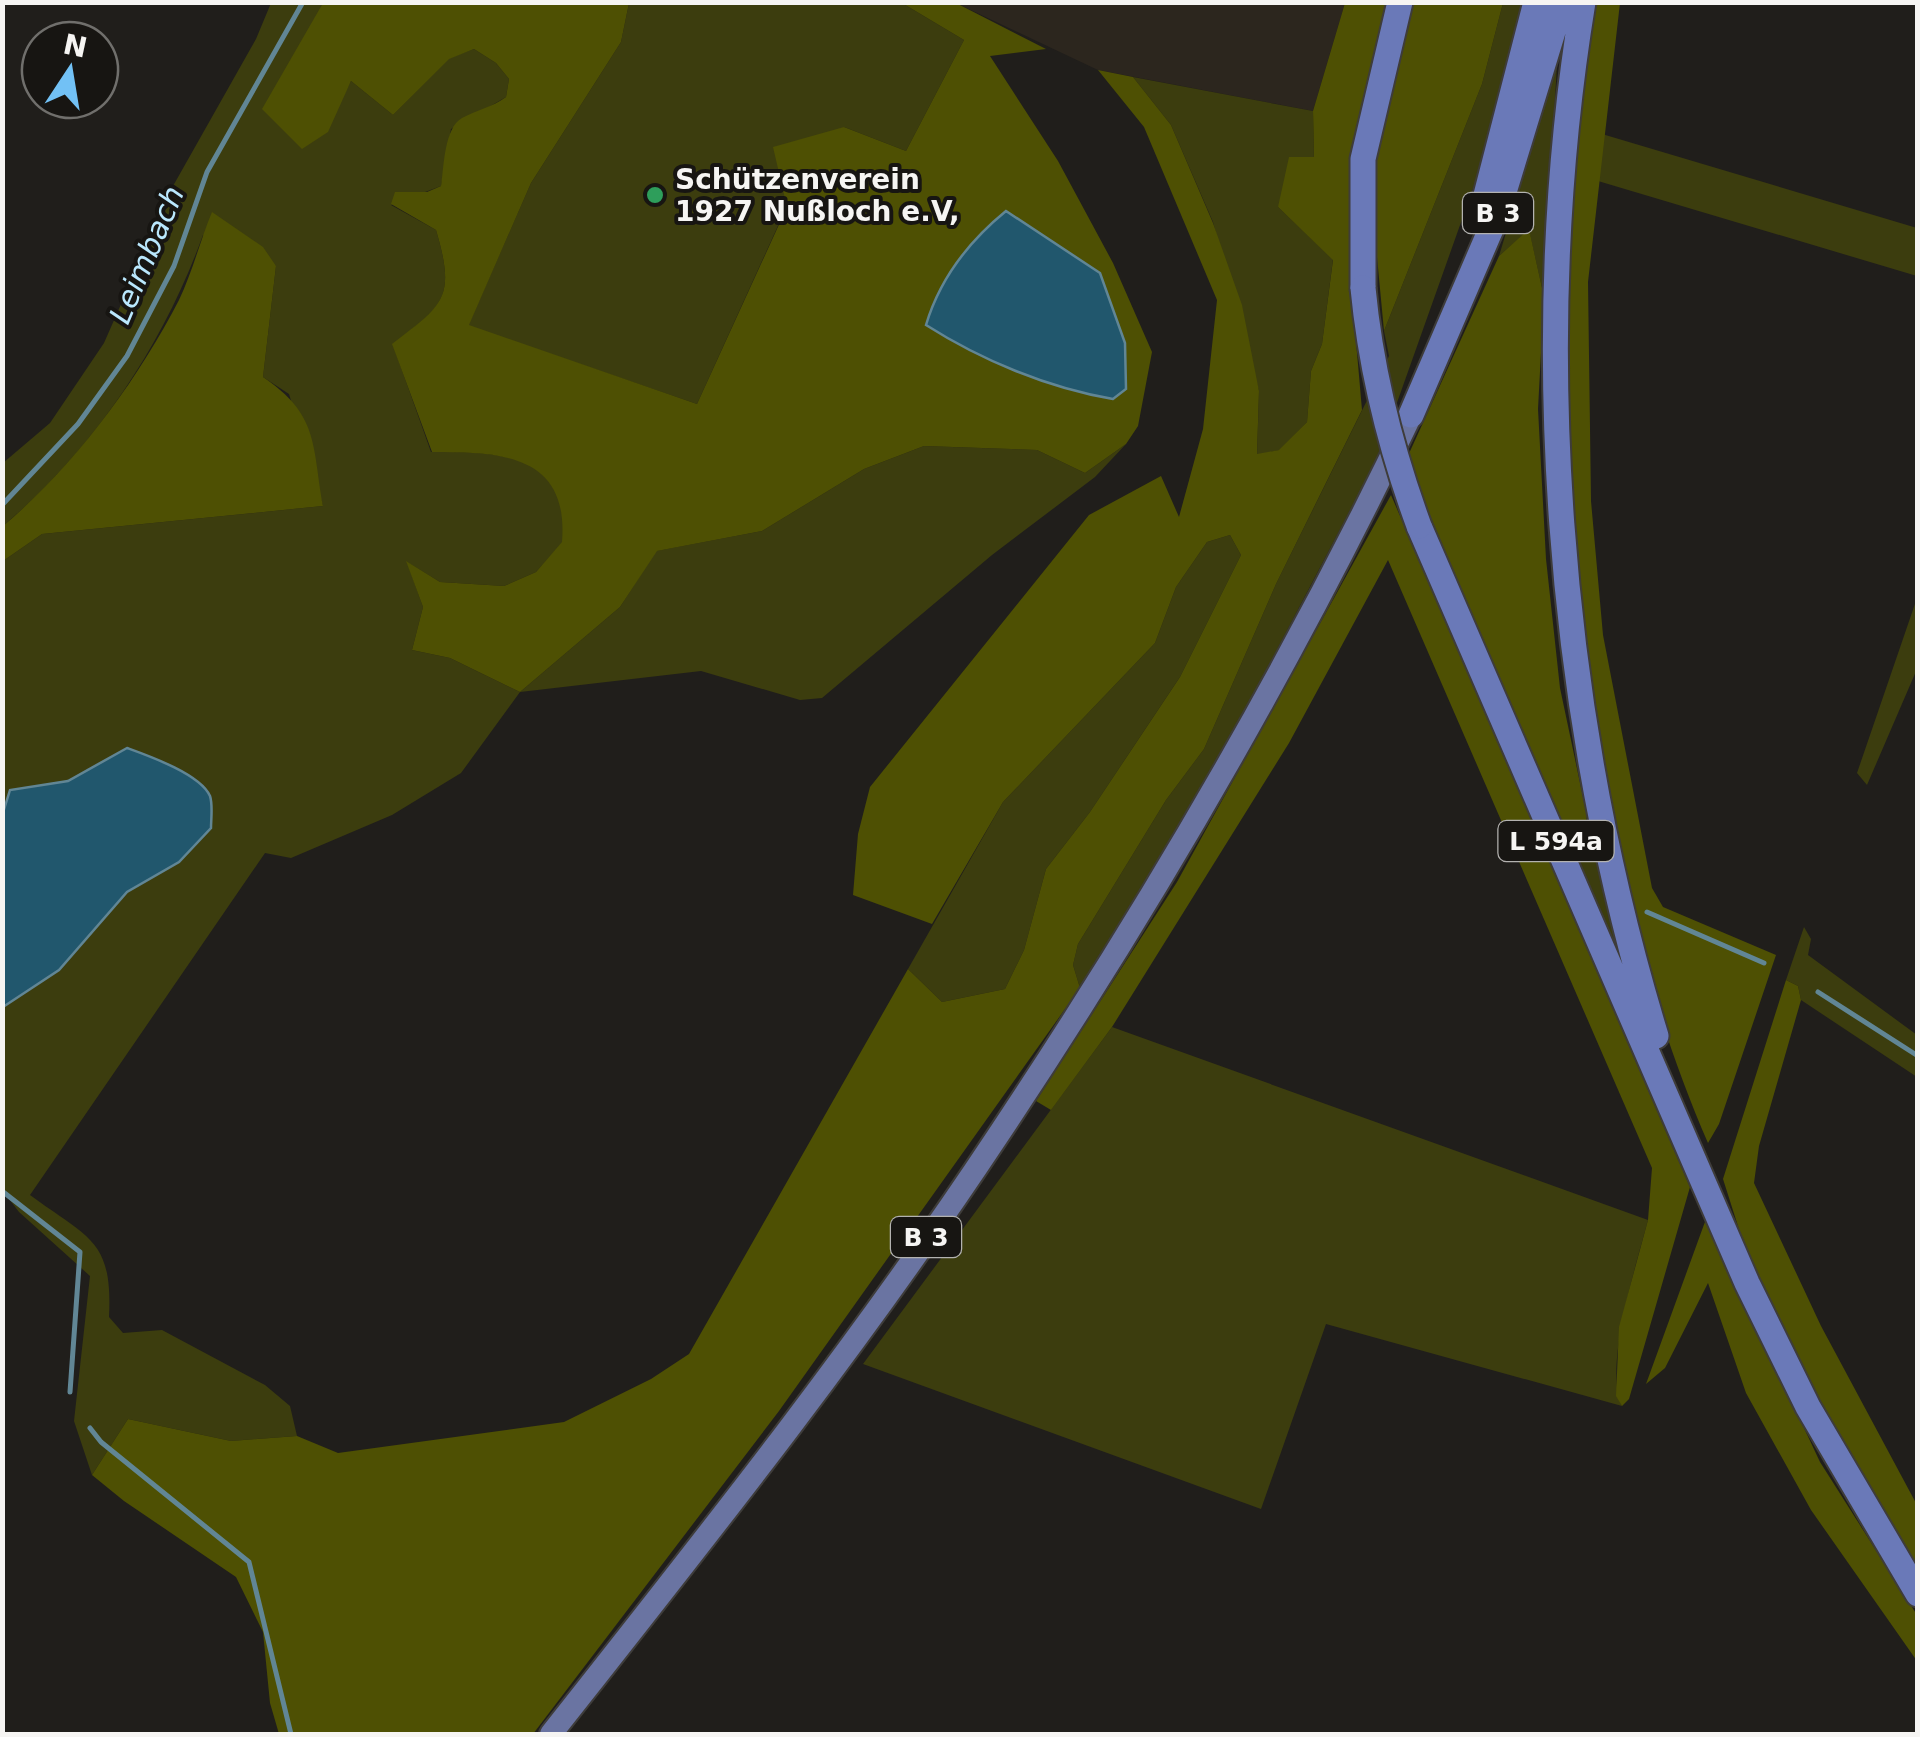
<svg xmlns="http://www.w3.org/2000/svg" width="1920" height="1737" font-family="'DejaVu Sans',sans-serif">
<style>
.built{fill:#2c261e}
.green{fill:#3c3d0e}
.forest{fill:#4e5003}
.water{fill:#21576d;stroke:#618695;stroke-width:2.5}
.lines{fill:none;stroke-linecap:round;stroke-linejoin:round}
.stream{stroke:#618695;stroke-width:5}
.primary-casing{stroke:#3e3c3a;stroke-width:26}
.trunk-casing{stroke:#3e3c3a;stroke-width:29}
.primary{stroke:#6a74a2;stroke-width:22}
.trunk{stroke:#6a79b8;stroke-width:25}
.trunk-bridge-casing{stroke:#3e3c3a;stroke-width:29;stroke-linecap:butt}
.trunk-bridge{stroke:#6a79b8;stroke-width:25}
.leisure-dot{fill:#2e9e5b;stroke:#171512;stroke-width:4}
.labels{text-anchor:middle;stroke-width:8;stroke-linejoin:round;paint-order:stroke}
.shield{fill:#171512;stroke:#b3b2b0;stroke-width:2.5}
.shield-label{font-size:25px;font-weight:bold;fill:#f6f5f3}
.poi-label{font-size:28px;font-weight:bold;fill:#f6f5f3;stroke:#171512;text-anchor:start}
.water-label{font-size:30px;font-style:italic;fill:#bae8fe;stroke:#171512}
</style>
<rect width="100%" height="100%" fill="#201e1b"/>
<path class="built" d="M956,3h389l-32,108 -215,-41z"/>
<path class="green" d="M271,3h52l-10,22 29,73 9,-17 42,34 56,-57 25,-9 22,14 13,16 -3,18 -55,32 -10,57 -50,19 45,25c20,68 8,74 -43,115l38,107c71,0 138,0 132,90l-27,30 -32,14 -64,-4 -33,-20 16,45 -11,43 38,8 70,34 100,-85 36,-56 106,-20 102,-62 60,-23 113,4 48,23 41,-29 -31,33 -103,78 -170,143 -22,2 -99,-29 -181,21 -59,81 -69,42 -101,43 -26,-5 -235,342c58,43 83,44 79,122l14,16 39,-3 103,55 25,21 7,30 -66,5 -103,-22 -36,56 -18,-54 16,-145 -71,-64 -16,-21v-184l56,-37 68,-78 52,-30 32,-34 -84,-80 -59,33 -58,9 -7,26v-255l39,-27 281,-28 -34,-112 -26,-17 13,-111 -73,-31c-40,111 -110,215 -200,291v-63l47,-40 54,-80 69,-157 83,-147z
M629,3h273l62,37 -58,111 -62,-24 -57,79 -90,198 -229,-78 63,-143 90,-141z
M1503,3h21l-32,132 -115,324 -138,263 -84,148 -75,118 -7,-23 5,-21 88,-144 38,-51 72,-165 113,-228 -5,-25 98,-247z
M1557,64l-13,233 -15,-67 -30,26z
M1133,77l180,34 1,47 -36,49 55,52 -11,85 -11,27 -4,51 -27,28 -23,5 2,-64 -46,-169 -42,-97z
M1602,134l315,94v48l-319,-95z
M1230,535l11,20 -61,122 -90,135 -44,57 -22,81 -19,39 -63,13 -34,-33 95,-167 152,-159 21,-56 31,-45z
M1917,598v71l-50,116 -10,-12z
M1587,816l44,177 -52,-127z
M1804,927l7,12 -3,16 109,80v42l-116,-77 -3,-14 -12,-6z
M1112,1027l536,193c-11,42 -45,148 -26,186l-296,-82 -65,185 -398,-145z"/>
<path class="forest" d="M323,3h306l-8,39 -90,141 -62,142 228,79 90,-197 -14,-60 71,-20 62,24 58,-111 -62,-37h54l90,46 -56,7 68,105 55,102 39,89 -14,74 -12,18 -41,29 -48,-23 -113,-4 -60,23 -102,62 -105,20 -37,56 -100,85 -70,-34 -38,-8 11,-43 -17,-46 34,21 64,4 32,-14 26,-30c7,-88 -61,-90 -130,-90l-40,-108c52,-40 64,-46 44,-114l-45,-26 4,-12h32l14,-6c3,-19 3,-58 21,-68 15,-8 30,-11 44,-21l3,-18 -13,-16 -22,-14 -25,10 -56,56 -42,-34 -23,51 -26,17 -40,-40z
M1345,3h42l-34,139 -2,142 11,126 -86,174 -72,165 -38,51 -88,144 -5,21 7,23 -301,423 -246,323h-254l-9,-31 -7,-71 -27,-55 -112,-76 -32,-26 36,-56 103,22 66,-5 41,17 226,-31 87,-43 38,-25 219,-385 34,33 63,-13 19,-39 22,-81 44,-57 90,-135 61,-122 -11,-20 -23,7 -31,45 -21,56 -152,159 -71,122 -79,-29 5,-61 12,-47 219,-272 72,-39 18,41 24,-88 14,-129 -73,-173 -46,-57 35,7 38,48 42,98 29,82 17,86 -2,63 22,-4 28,-28 4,-51 11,-27 11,-84 -55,-53 11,-50h25l-1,-46z
M1409,3h94l-21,81 -98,247 -14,-148z
M1594,3h26l-32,279 3,219 12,134 49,253 11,19 113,48 -57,169 -11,19c-109,-250 -147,-574 -142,-846 2,-99 16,-197 28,-294z
M212,212l51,35 13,19 -13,111c56,38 49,67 60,129l-281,28 -39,27v-35c71,-60 133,-143 176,-226 13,-27 21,-59 33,-88z
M1529,229l15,68 -6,112 8,150 14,129 27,128 -8,50 -173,-406 93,-204z
M1391,495l299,692 -61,212 -7,7 -6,-10 3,-69 29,-107 4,-52 -264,-608 -99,183 -177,284 -61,83 -15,-9 141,-219z
M1786,980l12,6 3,14 -42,146 -5,37 67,143 96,179v68l-93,-156 -80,-172 -21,-66z
M1706,1219l114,243 97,153v46l-106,-151 -65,-117 -38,-110 -43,85 -19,16z"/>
<path class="water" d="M1006,211l94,62 25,70 1,46 -13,10c-65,-11 -132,-39 -187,-74 14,-47 42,-83 80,-114z
M127,748c22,8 73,26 83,48 3,9 1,23 1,32l-32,34 -52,30 -68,78 -56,37 -1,-191 8,-26 58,-9z"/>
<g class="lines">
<path class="stream" d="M2,505l76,-81 49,-68 47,-90 33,-94 96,-170
M1647,912l117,51
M1818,992l100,64
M2,1191l78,61 -10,140
M90,1428l11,14 148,120 42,172"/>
<g class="primary-casing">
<path id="primary" d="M551,1734c153,-194 309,-390 446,-597 154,-231 294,-471 414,-722"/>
</g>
<g class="trunk-casing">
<path id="trunk" d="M1583,2c-55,335 -26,710 73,1034
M1484,203l52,-201
M1363,288v-129l37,-157
M1411,415l86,-200 65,-213
M1419,526l328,757 61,124 110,187"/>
</g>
<use href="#primary" class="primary"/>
<use href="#trunk" class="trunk"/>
<g class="trunk-bridge-casing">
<path id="trunk-bridge" d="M1363,288c8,84 27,159 56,238"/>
</g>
<use href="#trunk-bridge" class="trunk-bridge"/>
</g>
<circle class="leisure-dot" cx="655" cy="195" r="10"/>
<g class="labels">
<g class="shield">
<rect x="1463" y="193" width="70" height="40" rx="8"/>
<rect x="1498.5" y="821" width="115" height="40" rx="8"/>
<rect x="891" y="1217" width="70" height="40" rx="8"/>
</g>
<g class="shield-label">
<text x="1498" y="222">B 3</text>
<text x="1556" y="850">L 594a</text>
<text x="926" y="1246">B 3</text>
</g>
<g class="poi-label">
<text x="675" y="189">Schützenverein<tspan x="675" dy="32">1927 Nußloch e.V,</tspan></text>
</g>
<g class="water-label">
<text transform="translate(147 255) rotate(-67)" y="10">Leimbach</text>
</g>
</g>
<rect width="1920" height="1737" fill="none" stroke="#f6f5f3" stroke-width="10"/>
<g transform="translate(70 70) rotate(12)"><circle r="48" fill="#171512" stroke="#706f6c" stroke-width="2.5"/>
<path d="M0-8L18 38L0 25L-18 38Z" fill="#72c1f5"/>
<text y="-15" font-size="28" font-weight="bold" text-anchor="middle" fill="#f6f5f3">N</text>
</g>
</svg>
